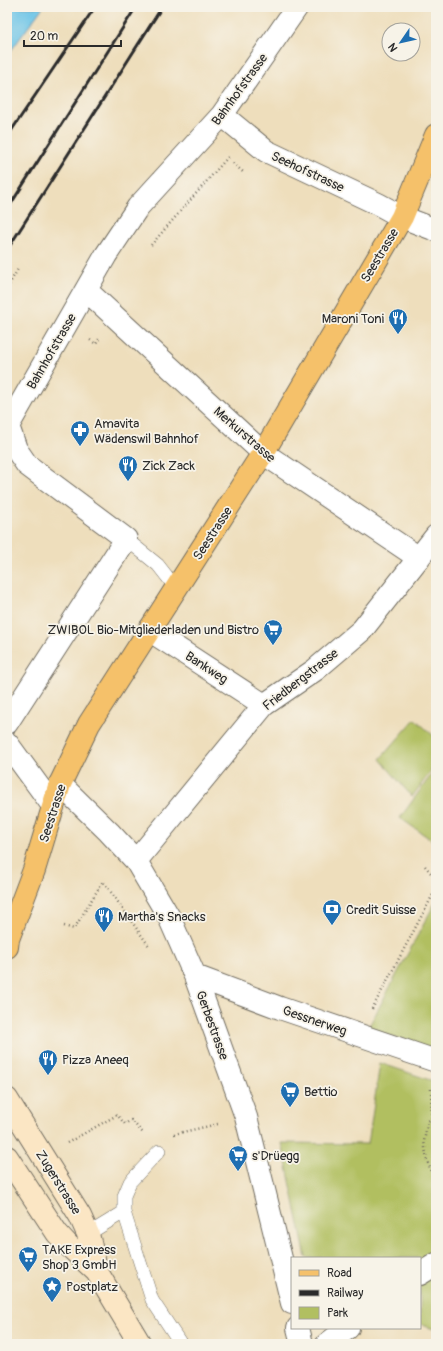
<svg xmlns="http://www.w3.org/2000/svg" width="443" height="1351" font-family="Pangolin,sans-serif">
<style>
.green{fill:#b1bf61;stroke:#6e7546}
.water{fill:#6ac4e8;stroke:#4a788a}
.lines{fill:none;stroke-linecap:round;stroke-linejoin:round}
.service-casing{stroke:#6f6a5e;stroke-width:14}
.minor-casing{stroke:#6f6a5e;stroke-width:24}
.secondary-casing{stroke:#6f6a5e;stroke-width:24}
.primary-casing{stroke:#6f6a5e;stroke-width:24}
.path{stroke:#6f6a5e;stroke-width:2.5;stroke-dasharray:1 3;stroke-linecap:butt}
.service{stroke:#fff;stroke-width:13}
.minor{stroke:#fff;stroke-width:22}
.secondary{stroke:#fbe6c4;stroke-width:22}
.primary{stroke:#f5c16b;stroke-width:22}
.rail{stroke:#2b2b2b;stroke-width:3}
.labels{text-anchor:middle;stroke-width:3.5;stroke-linejoin:round;paint-order:stroke}
.street-label{font-size:13px;fill:#2b2b2b;stroke:#f7f3e8}
.poi-label{font-size:13px;fill:#2b2b2b;stroke:#f7f3e8;text-anchor:start}
</style>
<rect width="100%" height="100%" fill="#f7f3e8"/>
<filter id="ink" filterUnits="userSpaceOnUse"><feTurbulence type="fractalNoise" baseFrequency=".025" numOctaves="2"/><feDisplacementMap in="SourceGraphic" scale="8" xChannelSelector="R" yChannelSelector="G"/><feConvolveMatrix kernelMatrix="1 2 1 2 8 2 1 2 1" color-interpolation-filters="sRGB"/></filter>
<filter id="wash" filterUnits="userSpaceOnUse"><feTurbulence type="fractalNoise" baseFrequency=".012" numOctaves="4" result="noise"/><feDisplacementMap in="SourceGraphic" scale="16" xChannelSelector="R" yChannelSelector="G"/><feGaussianBlur stdDeviation="0.9" result="paint"/><feColorMatrix in="noise" values="0 0 0 0 0 0 0 0 0 0 0 0 0 0 0 0 0 1.4 0 .05"/><feComposite in="paint" operator="in"/></filter>
<g filter="url(#wash)">
<rect width="100%" height="100%" fill="#eedebc"/>
<path class="green" d="M415,719l21,19v26l-24,33 -32,-38z
M436,768v75l-36,-25z
M436,901v152l-68,-25z
M380,1063l56,19v248l-16,-6v-66h-114l-24,-115 86,1z"/>
<path class="water" d="M7,7h36l-36,49z"/>
</g>
<g filter="url(#ink)">
<g class="lines">
<g class="service-casing">
<path id="service" d="M126,539l32,26 18,23
M159,1151l-29,31 -6,14v16l28,88 29,44
M88,1234l36,-22"/>
</g>
<g class="minor-casing">
<path id="minor" d="M222,115l44,36 112,53 24,13 34,13
M86,290l177,163 156,105
M149,630l115,75
M7,723l119,-184 -99,-74 -11,-16 -8,-23 98,-171 32,-48 84,-92 75,-108
M7,743l46,63
M60,784l49,48 27,29 33,56 26,59 51,141 46,186
M136,861l128,-156 51,-35 47,-40 74,-94
M195,976l85,32 156,53
M420,1274l16,-10
M298,1328l4,16
M327,1344l21,-16"/>
</g>
<g class="secondary-casing">
<path id="secondary" d="M7,1099l73,117 8,18 9,38 43,72
M7,1157l50,76 11,12 29,27"/>
</g>
<g class="primary-casing">
<path id="primary" d="M7,947l1,-8 26,-69 26,-86 29,-60 174,-271 139,-236 34,-82"/>
</g>
<path class="path" d="M233,163l10,9
M151,245l77,-88
M7,288l11,-19
M90,340l6,4 3,-5
M425,866l11,13
M64,926l10,3 29,-48 46,65
M372,1009l64,-120
M431,1089l1,30
M436,1116l-8,5 -4,20 3,20 9,20
M174,1134l44,-10
M67,1143l50,-28 8,9 6,-4 13,14"/>
<use href="#service" class="service"/>
<use href="#minor" class="minor"/>
<use href="#secondary" class="secondary"/>
<use href="#primary" class="primary"/>
<path class="rail" d="M7,137l88,-130
M7,210l129,-203
M7,250l155,-243"/>
</g>
</g>
<defs>
<g id="restaurant-pin" transform="scale(1)"><path d="M0 17L-7.5 6A9.5 9.5 0 1 1 7.5 6Z" fill="#1f6fb2" stroke="#f7f3e8"/><path d="M-5-6h1v4h1v-4h1v4h1v-4h1v5L-1.5 .5V6h-2V.5L-5-1ZM5-6V6H3V1.5H1.5Q1.5-4 5-6Z" fill="#fff"/></g>
<g id="pharmacy-pin" transform="scale(1)"><path d="M0 17L-7.5 6A9.5 9.5 0 1 1 7.5 6Z" fill="#1f6fb2" stroke="#f7f3e8"/><path d="M-2-6h4v4h4v4h-4v4h-4v-4h-4v-4h4Z" fill="#fff"/></g>
<g id="supermarket-pin" transform="scale(1)"><path d="M0 17L-7.5 6A9.5 9.5 0 1 1 7.5 6Z" fill="#1f6fb2" stroke="#f7f3e8"/><path d="M-6-5.5h2.5l.6 2H6L4.5 2H-2.5L-4.4-4H-6ZM-1.5 3.2a1.3 1.3 0 1 0 .1 0ZM3 3.2a1.3 1.3 0 1 0 .1 0Z" fill="#fff"/></g>
<g id="bank-pin" transform="scale(1)"><path d="M0 17L-7.5 6A9.5 9.5 0 1 1 7.5 6Z" fill="#1f6fb2" stroke="#f7f3e8"/><path d="M-6-4H6V4H-6ZM0-2.3a2.3 2.3 0 1 0 0 4.6a2.3 2.3 0 1 0 0-4.6Z" fill="#fff"/></g>
<g id="sight-pin" transform="scale(1)"><path d="M0 17L-7.5 6A9.5 9.5 0 1 1 7.5 6Z" fill="#1f6fb2" stroke="#f7f3e8"/><path d="M0-6L1.8-2.2L6-1.7L2.9 1.2L3.7 5.4L0 3.3L-3.7 5.4L-2.9 1.2L-6-1.7L-1.8-2.2Z" fill="#fff"/></g>
</defs>
<g fill-rule="evenodd">
<use href="#restaurant-pin" x="398" y="318"/>
<use href="#pharmacy-pin" x="80" y="430"/>
<use href="#restaurant-pin" x="128" y="465"/>
<use href="#supermarket-pin" x="273" y="629"/>
<use href="#bank-pin" x="332" y="909"/>
<use href="#restaurant-pin" x="104" y="916"/>
<use href="#restaurant-pin" x="48" y="1059"/>
<use href="#supermarket-pin" x="290" y="1091"/>
<use href="#supermarket-pin" x="238" y="1155"/>
<use href="#supermarket-pin" x="28" y="1256"/>
<use href="#sight-pin" x="52" y="1286"/>
</g>
<g class="labels">
<g class="street-label">
<text transform="translate(239 89) rotate(-54)" y="5">Bahnhofstrasse</text>
<text transform="translate(308 171) rotate(25)" y="5">Seehofstrasse</text>
<text transform="translate(379 255) rotate(-59)" y="5">Seestrasse</text>
<text transform="translate(51 351) rotate(-60)" y="5">Bahnhofstrasse</text>
<text transform="translate(245 434) rotate(41)" y="5">Merkurstrasse</text>
<text transform="translate(212 533) rotate(-57)" y="5">Seestrasse</text>
<text transform="translate(207 667) rotate(33)" y="5">Bankweg</text>
<text transform="translate(300 679) rotate(-38)" y="5">Friedbergstrasse</text>
<text transform="translate(52 813) rotate(-72)" y="5">Seestrasse</text>
<text transform="translate(315 1020) rotate(19)" y="5">Gessnerweg</text>
<text transform="translate(213 1025) rotate(70)" y="5">Gerbestrasse</text>
<text transform="translate(59 1182) rotate(58)" y="5">Zugerstrasse</text>
</g>
<g class="poi-label">
<text x="384" y="323" text-anchor="end">Maroni Toni</text>
<text x="94" y="428">Amavita<tspan x="94" dy="15">Wädenswil Bahnhof</tspan></text>
<text x="142" y="470">Zick Zack</text>
<text x="259" y="634" text-anchor="end">ZWIBOL Bio-Mitgliederladen und Bistro</text>
<text x="346" y="914">Credit Suisse</text>
<text x="118" y="921">Martha's Snacks</text>
<text x="62" y="1064">Pizza Aneeq</text>
<text x="304" y="1096">Bettio</text>
<text x="252" y="1160">s'Drüegg</text>
<text x="42" y="1254">TAKE Express<tspan x="42" dy="15">Shop 3 GmbH</tspan></text>
<text x="66" y="1291">Postplatz</text>
</g>
</g>
<rect width="443" height="1351" fill="none" stroke="#f7f3e8" stroke-width="24"/>
<rect x="291" y="1257" width="130" height="72" fill="#f7f3e8" stroke="#a5a39c"/>
<rect x="299" y="1270" width="20" height="6" fill="#f5c16b" stroke="#a5a39c"/>
<text x="327" y="1277" font-size="12" fill="#2b2b2b">Road</text>
<rect x="299" y="1290" width="20" height="6" fill="#2b2b2b" stroke="#a5a39c"/>
<text x="327" y="1297" font-size="12" fill="#2b2b2b">Railway</text>
<rect x="299" y="1307" width="20" height="12" fill="#b1bf61" stroke="#a5a39c"/>
<text x="327" y="1317" font-size="12" fill="#2b2b2b">Park</text>
<g transform="translate(401 42) rotate(236)"><circle r="19" fill="#f7f3e8" stroke="#a5a39c"/>
<path d="M0-3L7 15L0 10L-7 15Z" fill="#1f6fb2"/>
<text y="-6" font-size="11" font-weight="bold" text-anchor="middle" fill="#2b2b2b">N</text>
</g>
<path d="M24 40v6h97v-6" fill="none" stroke="#2b2b2b" stroke-width="2"/>
<text x="30" y="40" font-size="12" fill="#2b2b2b" stroke="#f7f3e8" stroke-width="3" paint-order="stroke">20 m</text>
</svg>
